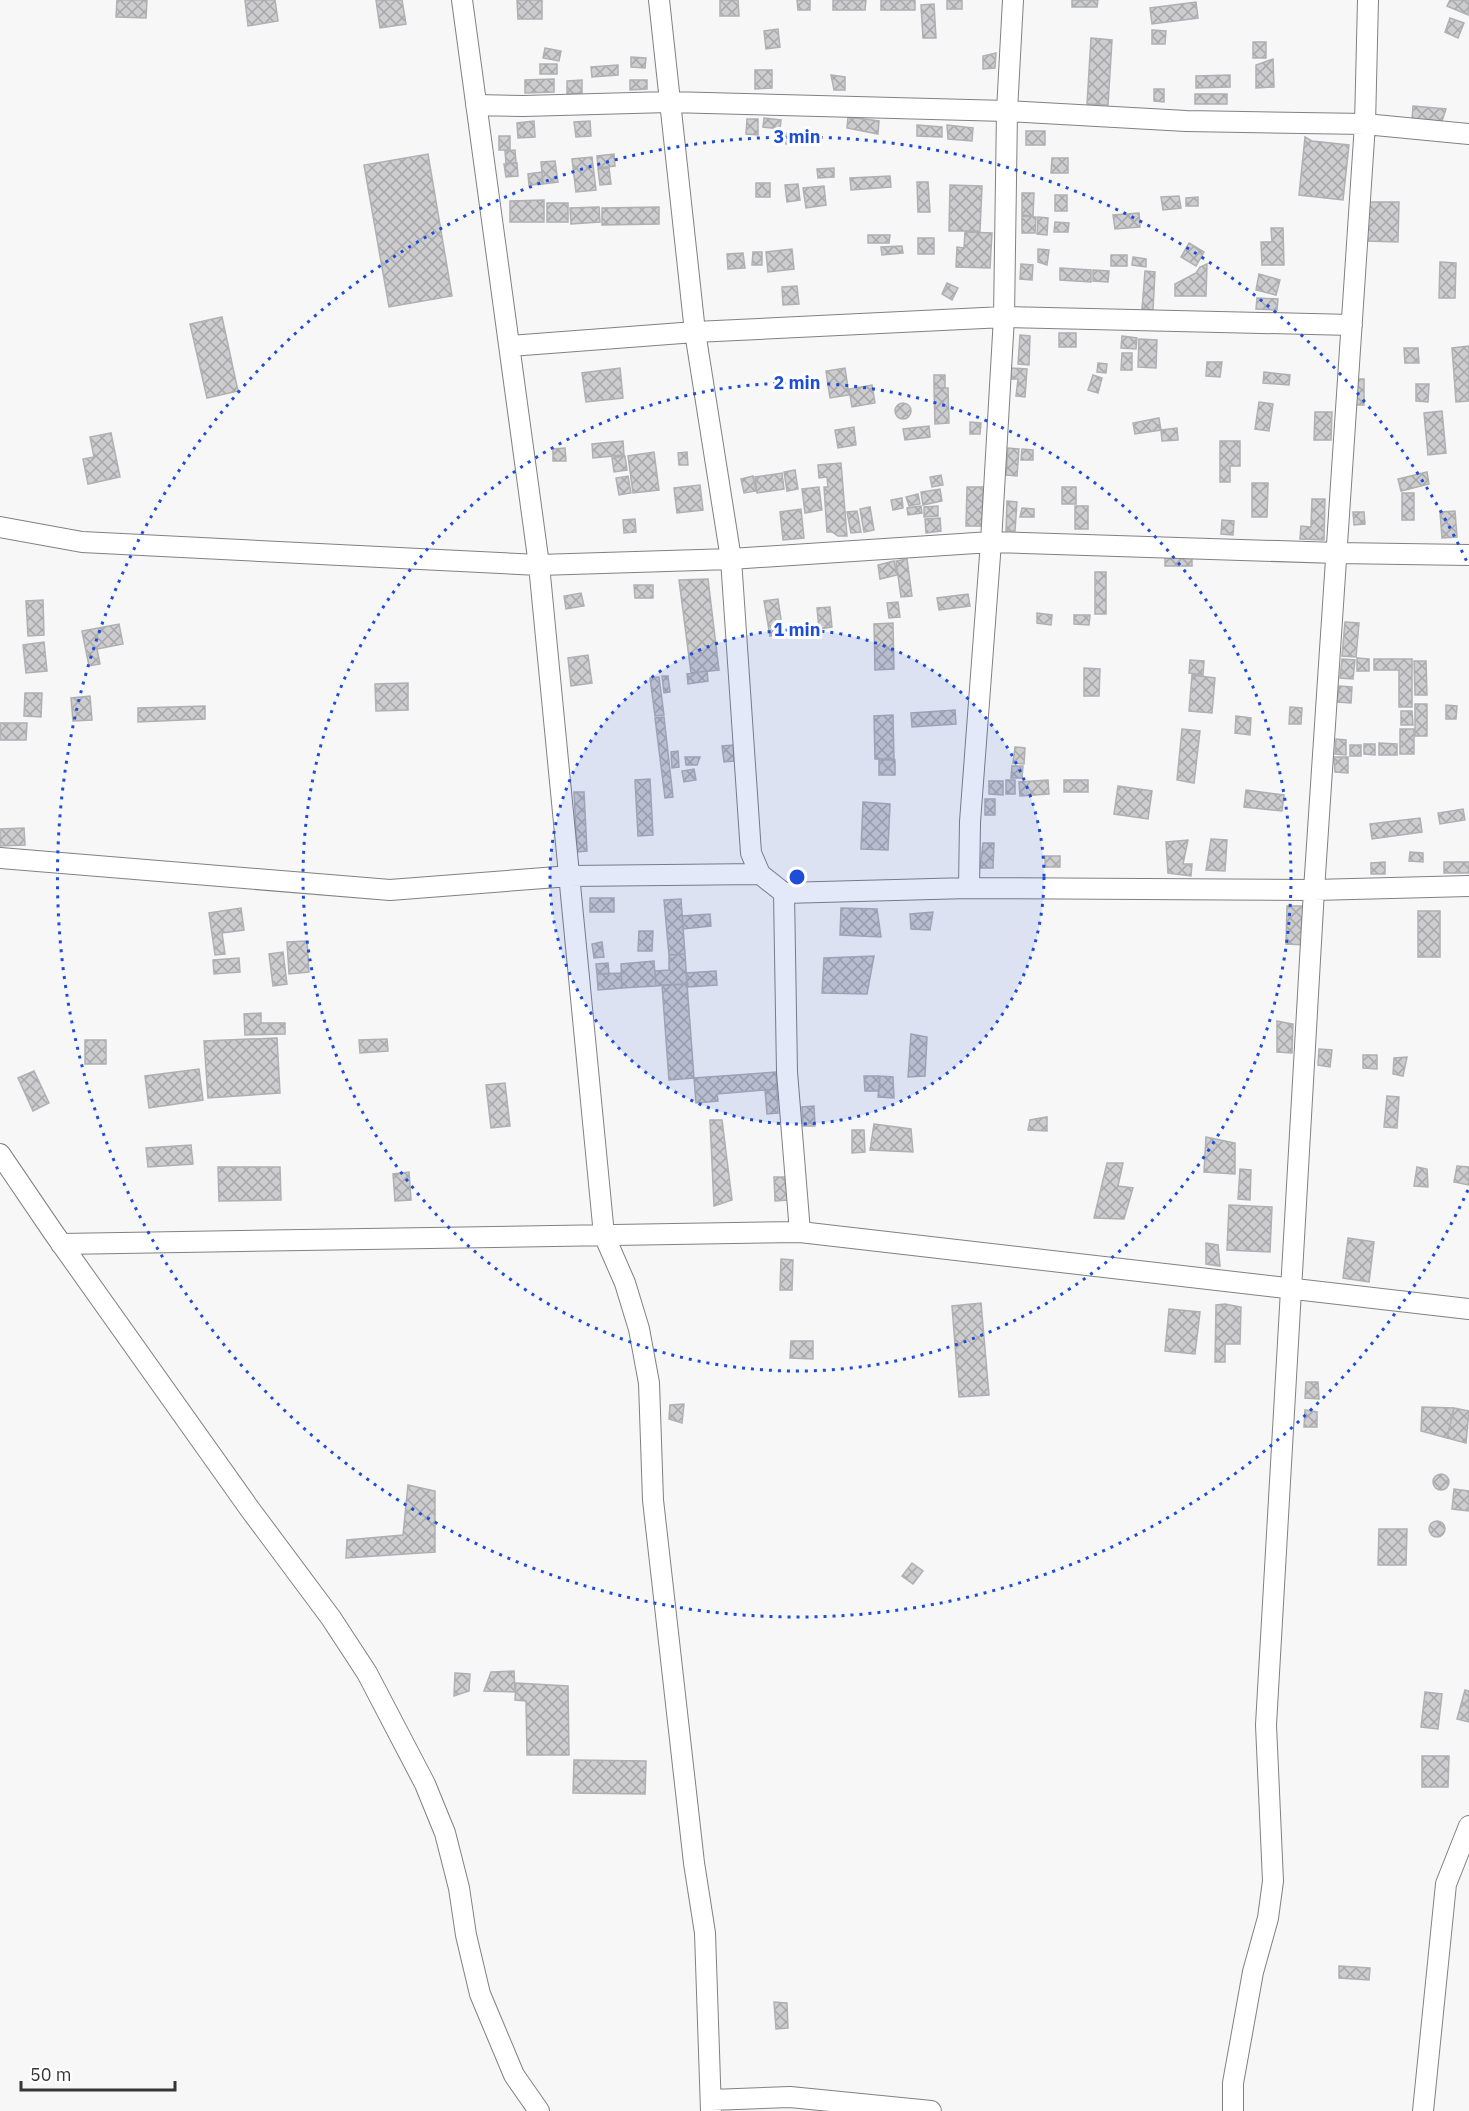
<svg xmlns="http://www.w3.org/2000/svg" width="1469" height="2111" font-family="'IBM Plex Sans',sans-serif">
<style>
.building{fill:url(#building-cross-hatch);stroke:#afb0b1;stroke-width:1.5}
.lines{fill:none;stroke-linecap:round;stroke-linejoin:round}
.minor-casing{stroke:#818182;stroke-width:22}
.minor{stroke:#fff;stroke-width:20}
.ring{fill:none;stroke:#1d4ed8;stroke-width:3;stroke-dasharray:3 6}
.centre{fill:#1d4ed8;stroke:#fff;stroke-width:3}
.ring-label{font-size:18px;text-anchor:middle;font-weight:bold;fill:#1d4ed8;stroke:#fff;stroke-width:6;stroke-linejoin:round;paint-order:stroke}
</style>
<defs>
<pattern id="building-cross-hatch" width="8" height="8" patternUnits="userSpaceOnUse" patternTransform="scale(1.5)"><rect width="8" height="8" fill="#cdcdcf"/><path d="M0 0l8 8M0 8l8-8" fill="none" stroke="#a7a7a9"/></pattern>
</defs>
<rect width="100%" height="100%" fill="#f7f7f8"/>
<path class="building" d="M117,0h30l-1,18 -30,-1z
M245,0h30l3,21 -30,5z
M376,0h26l4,24 -26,4z
M517,0h25v19h-24z
M720,0h18l1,16h-19z
M797,0h13v10h-12z
M833,0h33l-1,10h-32z
M881,0h34v10h-34z
M947,0h15v9h-15z
M1072,0h26l-1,7h-25z
M1450,0h19l-1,15 -21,-9z
M1196,2l2,16 -46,6 -2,-16z
M934,4l2,34h-13l-2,-33z
M1450,18l14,5 -6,15 -13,-6z
M778,29l2,18 -14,2 -2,-18z
M1152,30l14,1 -1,13h-13z
M1091,38l21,2 -4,65 -21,-1z
M1253,42h13v16h-13z
M545,48l16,3 -2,10 -16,-3z
M996,53l-1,15 -12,1v-13z
M631,57l15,1 -1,10 -14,-1z
M1273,59l1,28 -18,1v-23z
M540,64h17v10h-17z
M618,65v10l-26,2 -1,-10z
M755,70h17v18l-17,1z
M831,75l14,2v13h-11z
M1230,75v12l-34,1v-12z
M554,79v13l-29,1v-13z
M582,80v13l-15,1v-13z
M630,80h17v9l-17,1z
M1154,89h10v13l-10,-1z
M1195,94h32v10h-32z
M1413,106l33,3 -4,12 -30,-2z
M848,117l31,4 -1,13 -31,-6z
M764,118l17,2 -1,9 -17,-2z
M747,119h11v16l-12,-1z
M534,121l1,16 -17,1 -1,-15z
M590,121l1,15 -15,1 -2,-15z
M917,125l25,2v10l-25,-1z
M947,125l26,3 -1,13 -24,-2z
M797,131l2,12 -13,1 -2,-10z
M1026,131h19v14h-19z
M499,136h11v14h-11z
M1305,137l7,4 37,4 -6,55 -44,-5z
M515,150l1,13h-10l-1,-12z
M428,154l24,142 -63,11 -25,-142z
M614,154l1,12 -17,2 -1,-12z
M592,157l4,33 -20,2 -4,-33z
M1052,158h16v15h-17z
M555,161l3,21 -15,2 -2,-22z
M517,163l1,13 -12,1 -2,-13z
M609,168l2,16 -11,1 -2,-16z
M834,168v9l-16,1 -1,-9z
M542,172l1,12 -14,1 -1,-11z
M890,176l1,11 -40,3 -1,-12z
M917,182h11l2,30h-12z
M756,183h14v14h-14z
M798,184l2,16 -13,2 -2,-17z
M950,185l32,1 -2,45h-31z
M824,186l2,19 -20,3 -3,-20z
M1022,193h12l-1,23 -11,-1z
M1055,195h12v16h-12z
M1179,196l2,12 -18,2 -2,-13z
M1198,197v9h-12v-8z
M544,200v22h-34v-21z
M1368,202h31l-1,40 -31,-1z
M547,203h21v19h-21z
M599,207l1,15 -29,2 -1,-16z
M659,207v17l-57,1v-17z
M1139,213l1,14 -25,2 -2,-14z
M1022,216l14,1 -1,16h-13z
M1038,217l10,1 -1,17 -10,-1z
M1055,222l14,1 -1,9h-14z
M1271,228h12l1,37h-22l-1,-23h11z
M965,232l27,1 -2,35 -34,-1 1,-20 7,1z
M868,235h22l-1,8h-21z
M918,238h16v16h-16z
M1189,243l15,9 -8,14 -15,-9z
M902,246l1,7 -21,2 -1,-8z
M792,249l2,20 -26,3 -2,-20z
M1038,249l11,1 -2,15 -9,-3z
M753,252h9v13h-10z
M743,253l2,15 -17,1 -1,-15z
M1111,255h16v11h-16z
M1133,257l13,2v8l-14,-2z
M1440,262l16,1 -1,35h-16z
M1021,264l12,1 -1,15 -12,-1z
M1207,264l-1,32h-31v-12l21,-11 4,-6z
M1060,268l31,2v12l-31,-2z
M1093,270l16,1 -1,11 -15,-1z
M1145,271l10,1 -2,38 -11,-1z
M1259,274l21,6 -4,15 -20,-5z
M947,283l11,5 -6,12 -10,-6z
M797,286l2,18 -16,1 -1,-18z
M1257,298l21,1 -1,11 -21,-1z
M222,317l16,74 -31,7 -17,-74z
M1059,333h17v14h-17z
M1020,335l10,1 -1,29 -11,-1z
M1122,336l15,2 -1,11 -15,-1z
M1139,339l18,1 -1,28 -18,-1z
M1469,346v55l-13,1 -4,-54z
M1404,348h14l1,15h-14z
M1122,353h10v17h-11z
M1207,362h15l-2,15 -14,-1z
M1098,363l9,1 -1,9 -9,-1z
M620,368l3,30 -37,4 -4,-29z
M845,368l4,27 -19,3 -4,-27z
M1011,368l16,1 -2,28 -9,-1 2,-17h-8z
M1264,372l26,3 -1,10 -26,-2z
M934,375h11v13h-11z
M1093,375l9,3 -4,15 -10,-3z
M1352,379h12v26h-13z
M1416,384h13l-1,18 -12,-1z
M872,385l3,18 -23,4 -3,-18z
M934,388h14l1,35 -14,1z
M1259,402l14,2 -4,27 -14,-2z
M895 411a8 8 0 1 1 16 0a8 8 0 1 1-16 0Z
M1442,411l4,42 -18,2 -4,-42z
M1315,412h17l-1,28h-17z
M1159,418l2,12 -26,4 -2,-11z
M970,422l11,1 -1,11h-10z
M929,426l1,11 -25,3 -2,-11z
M854,427l2,18 -18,3 -3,-18z
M1177,428l1,12 -16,1 -1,-11z
M111,433l9,44 -32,7 -5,-25 11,-2 -4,-20z
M623,441l1,14 -31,3 -1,-14z
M1220,441h20v25h-10v16h-10z
M565,448l1,13h-13v-12z
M1008,448l11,1 -2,27 -11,-1z
M1022,449l11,1v10h-12z
M654,452l5,38 -26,3 -5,-37z
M687,452l1,13h-9l-1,-12z
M625,456l2,14 -13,2 -2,-14z
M841,463l6,73h-9l-6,-4h-5l-3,-45h4l-1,-10 -8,1 -1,-13z
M795,470l3,19 -11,2 -3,-19z
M1427,472l2,12 -28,7 -3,-12z
M782,473l2,16 -27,4 -2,-16z
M941,475l2,10 -11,2 -2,-10z
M628,476l3,17 -12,2 -3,-17z
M753,476l3,15 -12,2 -3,-14z
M1252,483h16l-1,34h-15z
M700,485l3,25 -26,3 -3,-25z
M819,487l3,23 -17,3 -3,-24z
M967,487h16l-1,39h-16z
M1062,487h14v17h-14z
M940,489l2,12 -19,4 -2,-13z
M1402,493h12v27h-12z
M918,494l2,10 -11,2 -3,-9z
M902,498l1,10 -10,2 -2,-10z
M1312,499h13l-1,41 -24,-1 1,-13 10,1z
M1007,501l10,1 -2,29h-9z
M921,506l1,7 -14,2 -1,-7z
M938,506v10l-14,1v-10z
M1075,506h13v23h-13z
M870,507l4,23 -10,2 -4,-23z
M1022,508l12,1v8h-14z
M801,509l3,29 -21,2 -3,-28z
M857,511l4,21 -10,1 -4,-21z
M1455,511l2,26 -15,1 -2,-26z
M1353,512h11l1,12 -11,1z
M940,518l1,13 -15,2 -1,-14z
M635,519l1,13 -12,1 -1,-13z
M1222,520l12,1 -1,14 -12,-1z
M1165,555h27v11h-27z
M907,559l5,37 -11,1 -5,-36z
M894,561l3,14 -17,4 -2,-14z
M1095,572h11v42h-11z
M708,579l11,91 -28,3 -12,-93z
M634,585h19v13h-18z
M581,593l3,13 -18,3 -2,-13z
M968,594l2,12 -31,4 -2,-12z
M778,599l5,34 -13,3 -6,-35z
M43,600l1,35 -16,1 -2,-35z
M898,602l2,15 -11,1 -2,-15z
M830,607l2,20 -13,2 -2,-21z
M1037,613l15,2 -1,10 -14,-2z
M1074,615h16l-1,10 -15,-1z
M1345,622l14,1 -3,34 -14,-1z
M893,623l1,46 -19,1 -1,-46z
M119,624l4,20 -26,5 3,15 -11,2 -7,-35z
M44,642l3,29 -21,2 -3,-28z
M588,655l4,28 -21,3 -3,-28z
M1357,658l12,1v12h-12z
M1342,659l13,1 -2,19 -13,-1z
M1374,659h38v48h-13v-37h-25z
M1190,660l14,1 -1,14 -14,-2z
M1414,661h12l1,34h-12z
M1084,668l16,1 -1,27h-15z
M707,671l1,10 -20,3 -1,-10z
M1192,675l23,3 -3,35 -23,-2z
M662,676h6l2,16 -6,1z
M659,677l5,38 -9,1 -5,-38z
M408,683v27l-32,1 -1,-27z
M1339,686l13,1 -1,16 -14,-1z
M25,693h17l-1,24 -17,-1z
M90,696l2,24 -19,1 -2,-23z
M1415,704h12v32h-12z
M1446,705l11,1 -1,13h-10z
M205,706v13l-67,3v-14z
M1290,707l12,1 -1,16h-12z
M955,710l1,14 -44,3 -1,-14z
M1401,711h11l1,14h-12z
M893,715l1,44h-19l-1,-43z
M1236,716l15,2 -1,17 -15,-2z
M664,717l9,80 -8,1 -10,-80z
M0,723h27l-1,17h-26z
M1182,729l18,2 -6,52 -17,-3z
M1400,729h14v25h-14z
M1336,739l10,1v15l-11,-1z
M1379,743l18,1v11h-18z
M1364,744h11v11l-11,-1z
M733,745l1,16 -10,1 -2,-16z
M1350,745h11v11h-11z
M1015,747l10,1 -1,16 -11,-1z
M678,751l1,16 -7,1 -1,-16z
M685,757h15l-3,8h-11z
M1334,757h14v16l-13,-1z
M879,760h16v15h-16z
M1012,766h11l-1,12h-11z
M694,769l2,11 -12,2 -2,-11z
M650,779l3,56 -15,1 -3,-56z
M1006,780h9v14h-9z
M1048,780l1,14 -29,2 -1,-14z
M1064,780h24v12h-24z
M989,781h14v14l-14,-1z
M1118,786l34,5 -4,28 -34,-5z
M1246,790l38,5 -2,16 -38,-4z
M574,792h10l3,59 -10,1z
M985,799h10v16h-10z
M863,802l27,2 -2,46 -27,-1z
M1463,809l2,11 -25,4 -2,-11z
M1420,818l2,14 -50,7 -2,-15z
M24,828l1,17 -25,1v-17z
M1211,839l16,1 -2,31 -19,-1z
M1188,840l-5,24h9l-1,12 -23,-3 -2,-31z
M983,843h11l-1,25h-13z
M1410,852l13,1v9l-14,-1z
M1045,856h15v11h-15z
M1385,862v12h-14v-11z
M1444,862h25v11h-25z
M590,898h24v14h-24z
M681,899l4,55 -16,1 -5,-55z
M1287,906h19l-1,39 -19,-1z
M241,908l3,22 -22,3 3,21 -10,1 -6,-42z
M841,908l36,1 4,28 -41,-2z
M1418,911h22v46h-22z
M933,912l-3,18 -19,-1 -1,-15z
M710,914l1,12 -28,3 -1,-13z
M639,931h14l-1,20h-14z
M307,941l2,31 -20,2 -2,-32z
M602,942l2,15 -10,1 -2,-14z
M283,952l4,32 -14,2 -4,-32z
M685,954l2,30 -31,2 -1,-15 14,-1v-15z
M874,956l-7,38 -45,-1 2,-35z
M239,958l1,14 -26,2 -1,-14z
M654,961l2,25 -34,2 -1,-24z
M608,963l1,11h-12l-1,-10z
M716,971l1,14 -29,2 -2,-14z
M621,973l1,15 -24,2 -1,-16z
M687,984l7,94 -25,2 -7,-95z
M261,1013v10h24v11l-40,1 -1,-21z
M1277,1021l16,3 -1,29 -15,-1z
M911,1034l16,3 -2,39 -17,1z
M277,1038l3,55 -72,5 -4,-57z
M387,1039l1,12 -28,2 -1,-13z
M85,1040h21v24h-21z
M1319,1049l13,1 -2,17 -12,-2z
M1363,1055h14v14l-14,-1z
M1407,1057l-4,19 -10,-2 1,-16z
M199,1069l4,31 -54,8 -4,-32z
M34,1071l15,32 -16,8 -15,-33z
M776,1072l1,17 -60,5 1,7 -22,2 -2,-25z
M864,1076h16l-1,15h-14z
M880,1076l13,1 1,21 -16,-1z
M505,1083l5,43 -19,2 -5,-43z
M777,1089l1,24 -11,1 -2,-24z
M1387,1096l12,1 -2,31 -13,-1z
M814,1106l1,20h-12l-1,-19z
M1047,1117v14l-19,-1 2,-10z
M710,1120h12l10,80 -18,6z
M874,1124l37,5 2,23 -43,-2z
M852,1130h12l1,22 -13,1z
M1206,1137l29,6v31l-31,-2z
M191,1145l2,19 -45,3 -2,-19z
M1107,1163h16l-5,23 15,2 -9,31 -30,-1z
M1457,1166l12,1v18l-15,-3z
M218,1167h62l1,33 -62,1z
M1417,1167l10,2 1,18 -14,-1z
M1240,1169l11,1 -1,30 -12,-1z
M409,1172l2,28 -16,1 -2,-27z
M774,1177h11l3,23 -13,1z
M1229,1205l43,2 -2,45 -43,-2z
M1348,1238l26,4 -5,40 -26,-4z
M1206,1243l12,2 2,21 -14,-2z
M781,1259l12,1 -1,30h-12z
M981,1303l8,92 -30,2 -7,-91z
M1225,1304l16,3 -1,37h-15v18h-10l1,-57z
M1169,1309l31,3 -5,42 -30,-3z
M791,1341h22v18l-23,-1z
M1306,1382h12l1,17 -14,-1z
M684,1404l-2,19 -13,-4 1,-14z
M1422,1407l32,1 -7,30 -26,-7z
M1454,1408l15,3 -3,32 -19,-5z
M1305,1410l12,2v15h-13z
M1433 1482a8 8 0 1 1 16 0a8 8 0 1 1-16 0Z
M408,1485l27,6v61l-89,6 1,-18 56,-5z
M1454,1489l15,2v20l-17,-2z
M1429 1529a8 8 0 1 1 16 0a8 8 0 1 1-16 0Z
M1379,1529h28l-1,36h-28z
M912,1563l11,8 -10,13 -11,-8z
M514,1671l1,21 -31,-1 7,-19z
M455,1673l15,1 -1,17 -15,5z
M516,1683l52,3 1,69h-42l-1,-54 -11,-1z
M1465,1690l4,1v31l-12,-3z
M1425,1692l17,2 -4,35 -17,-2z
M1422,1756h27l-1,31h-26z
M574,1760l72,1 -1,33 -72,-1z
M1339,1966l31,2 -1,12 -30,-2z
M774,2002l13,1 1,25 -12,1z"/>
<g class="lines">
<g class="minor-casing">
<path id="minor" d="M462,0l77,565 65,670 21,48 14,46 10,54 4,117 41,363 11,70 6,178
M476,105l47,1 146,-4 338,9 179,10 179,3 104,10
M510,346l185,-14 309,-15 348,8
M0,527l82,15 457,23 192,-6 260,-17 346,11 132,2
M0,858l390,32 180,-14 190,-2
M969,888l1,-66 21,-280 13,-225 3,-206 6,-111
M784,893l185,-5 345,2 155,-4
M0,1154l53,78 196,276 82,110 36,55 58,111 20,49 14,55 7,47 14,59 34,81 25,36
M800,1232l669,77
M61,1244l739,-12 -13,-160 -3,-179 -24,-19 -9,-21 -20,-294 -36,-227 -36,-332
M711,2100l79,-3 141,14
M1233,2111v-28l20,-111 15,-54 5,-37 -7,-156 48,-835 51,-766 3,-124
M1423,2111l23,-227 23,-58"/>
</g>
<use href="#minor" class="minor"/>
</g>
<circle cx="797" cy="877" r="247" fill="#1d4ed8" fill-opacity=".12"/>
<g class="ring">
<circle cx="797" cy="877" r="247"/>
<circle cx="797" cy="877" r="494"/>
<path d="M1468 1190A740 740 0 1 1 1468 564"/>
</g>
<circle cx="797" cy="877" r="9" class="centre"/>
<g class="ring-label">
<text x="797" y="143">3 min</text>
<text x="797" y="389">2 min</text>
<text x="797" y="636">1 min</text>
</g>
<path d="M21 2081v9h154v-9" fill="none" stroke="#363636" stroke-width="3"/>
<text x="30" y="2081" font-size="18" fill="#363636" stroke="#ffffff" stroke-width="4.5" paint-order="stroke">50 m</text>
</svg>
